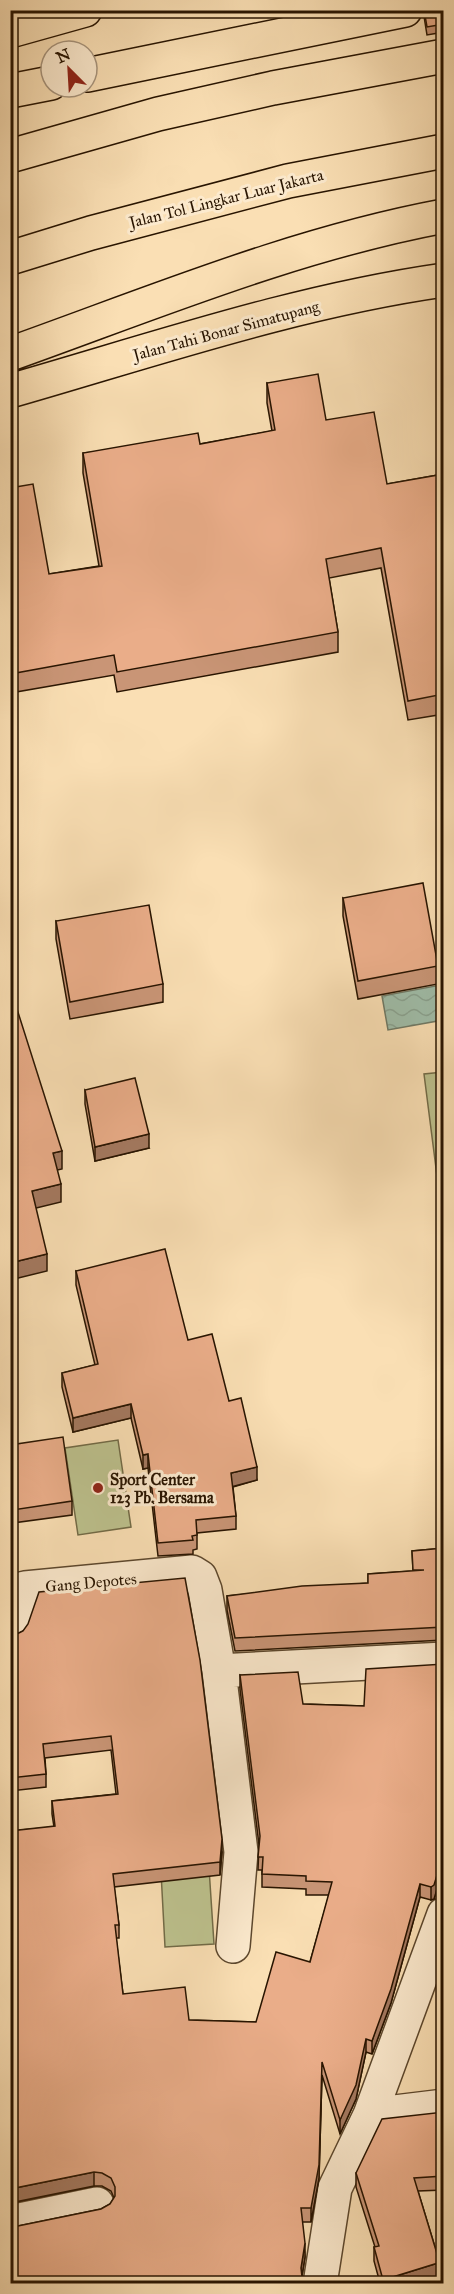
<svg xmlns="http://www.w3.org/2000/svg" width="454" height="2294" font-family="'IM FELL Great Primer',serif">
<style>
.grass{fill:#bdc28e;stroke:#726b47;stroke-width:1.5}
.water{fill:url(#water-waves);stroke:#6f7965;stroke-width:1.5}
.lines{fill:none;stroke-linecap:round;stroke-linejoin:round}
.minor-casing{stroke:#5c472d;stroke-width:36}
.highway-casing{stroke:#281400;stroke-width:36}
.minor{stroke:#fceace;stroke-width:33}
.highway{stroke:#fadfb4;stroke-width:33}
.wall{fill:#c99576;stroke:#281400;stroke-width:1.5}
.shaded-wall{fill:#a47960;stroke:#281400;stroke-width:1.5}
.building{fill:#eaad89;stroke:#281400;stroke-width:1.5}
.poi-dot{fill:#8f2418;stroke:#fceace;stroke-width:2}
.labels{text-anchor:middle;stroke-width:6;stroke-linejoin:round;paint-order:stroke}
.street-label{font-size:16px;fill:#281400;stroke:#fceace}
.poi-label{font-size:16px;font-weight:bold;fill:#281400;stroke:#fceace;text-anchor:start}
</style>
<defs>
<pattern id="water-waves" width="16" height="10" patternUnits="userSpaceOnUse" patternTransform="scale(1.5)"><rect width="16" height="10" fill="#9fbda9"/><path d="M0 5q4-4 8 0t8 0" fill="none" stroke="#89a290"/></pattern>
</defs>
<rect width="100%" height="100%" fill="#fadfb4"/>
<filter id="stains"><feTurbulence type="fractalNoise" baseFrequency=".00333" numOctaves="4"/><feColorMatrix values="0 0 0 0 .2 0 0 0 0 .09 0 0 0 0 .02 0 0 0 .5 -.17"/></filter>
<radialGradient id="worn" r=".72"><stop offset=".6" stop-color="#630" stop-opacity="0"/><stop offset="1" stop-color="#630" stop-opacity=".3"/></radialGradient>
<path class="grass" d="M443,1072l1,151h-1l-19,-149z
M118,1440l13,87 -53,8 -13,-87z
M209,1868l5,76 -49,3 -4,-75z"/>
<path class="water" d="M443,956v64l-55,10 -6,-34 59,-11 -5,-27z"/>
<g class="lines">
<g class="minor-casing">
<path id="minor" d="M10,1631l15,-43 167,-16 8,5 5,13 14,81 22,181 -8,94
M219,1671l225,-12
M370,2115l74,-9
M10,2222l87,-18
M320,2284l15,-96 35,-73 74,-201"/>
</g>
<g class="highway-casing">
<path id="highway" d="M10,31l75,-21
M87,75l318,-65
M10,91l41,-8
M10,156l148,-42 115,-26 171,-32
M10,258l81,-25 197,-52 156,-30
M10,354c143,-51 284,-110 434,-138
M10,391c143,-41 286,-90 434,-111"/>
</g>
<use href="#minor" class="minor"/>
<use href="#highway" class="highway"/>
</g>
<path class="wall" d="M423,10h21v22l-17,3z
M267,383l59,37 61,64 57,-10v240l-36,6 -27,-152 -52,10 9,54v20l-221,40 -3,-17 -104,18v-205l39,86 50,-8 -16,-93v-20l117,-9 72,-13 -5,-28z
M343,898l95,68v18l-80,15 -15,-83z
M56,921l107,63v18l-93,17 -14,-80z
M85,1090l64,58 -54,13 -10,-57z
M76,1271l112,69 41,61 28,79 -24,7 3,29v13l-39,4v16l-4,1v4l-35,2 -10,-88 -5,1 -12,-51 -58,14 -11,-45v-14l33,-8 -19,-80z
M10,1445l62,56v14l-59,8v3l-3,1z
M444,1548v92l-209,11 -8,-41v-14l141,-13v-9l45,-3 -1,-20z
M23,1631l199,221 -2,23 -106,12 5,38v13h-3l7,56 66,26 67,2 54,-60 19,-67h-23v-6l-44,-2v-17h-4l1,-25 -19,-156v-14l63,29 61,2 80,-42v202l-10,33 -3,1 -11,-3 -29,106 -19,51 -6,-2 -10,47 -16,35 -18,-59 -3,103 -8,44h-9l3,35 -3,20 -289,-50 88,-18 9,-5 4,-6 -3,-7 -9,-5h-8l-84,17v-372l44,-4 -2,-13v-13l64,-7 -5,-44 -66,8 1,16v13l-36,4v-155h3z
M444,2112v78l-26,1 20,66 6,-2v28h-4l-2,-6 -21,6h-37l-6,-22v-14h1l-19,-60v-14z"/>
<path class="shaded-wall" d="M149,1134v14l-54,13v-14z
M62,1151v18l-9,2v-18z
M61,1184v18l-29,7v-18z
M47,1254v17l-37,9v-17z
M131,1404v14l-58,14v-14z
M148,1454v14l-5,1v-14z
M257,1467v13l-26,7v-14z
M222,1839v13l-2,23v-13z
M444,1852v14l-10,33 -3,1v-13z
M420,1884v13l-29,106 -19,51v-13z
M366,2039v13l-10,47 -16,35v-14z
M322,2075l-3,103 -8,44v-14z
M94,2172v14l-84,17v-14z
M305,2243v14l-4,24v-13z
M438,2263v14l-21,6h-34v-3z"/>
<path class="building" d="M424,10h20v14l-17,3z
M318,374l8,46 48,-8 13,72 57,-10v220l-36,7 -27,-153 -55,11 12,73 -221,40 -3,-17 -104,19v-186l23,-4 16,90 53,-8 -19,-113 115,-20 2,11 75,-14 -8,-47z
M423,883l15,83 -80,15 -15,-83z
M149,905l14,79 -93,18 -14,-81z
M10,987l52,164 -9,2 8,31 -29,7 15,63 -37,9z
M135,1078l14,56 -54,13 -10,-57z
M165,1249l23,91 24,-6 17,67 12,-3 16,69 -26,6 5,43 -40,4 1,15 -5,1 1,4 -35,3 -10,-89 -5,1 -12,-51 -58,14 -11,-45 36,-9 -22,-93z
M63,1437l9,64 -60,9 1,3h-3v-68z
M444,1548v79l-209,11 -8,-42 75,-10 66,-3v-9l56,-4h-11l-1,-19z
M185,1578l15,82 22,179 -2,23 -107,12 6,51h-4l8,69 62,-7 4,33 67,2 20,-70 34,10 22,-80 -26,-1v-5l-44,-2 1,-17h-5l2,-21 -20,-161 58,-3 5,32 61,2 2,-37 78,-5v188l-10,33 -3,2 -11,-3 -29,105 -19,52 -6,-2 -10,46 -16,35 -18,-58 -3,103 -8,43h-10l4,35 -4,25 1,9 6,6h-298v-56h3l88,-18 9,-5 5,-8v-9l-4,-9 -9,-5 -8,-1 -84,17v-358l45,-5 -3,-25 66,-7 -7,-58 -68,8 3,30 -36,4v-142h3l10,-5 5,-7 11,-32z
M444,2112v64l-30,2 24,79 6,-2v25l-6,-17 -55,17 -9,-33 5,-1 -23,-73 26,-54z"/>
<circle class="poi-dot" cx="98" cy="1488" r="6"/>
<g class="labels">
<g class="street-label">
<text transform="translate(226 198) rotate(-14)" y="6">Jalan Tol Lingkar Luar Jakarta</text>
<text transform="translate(226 330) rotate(-15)" y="6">Jalan Tahi Bonar Simatupang</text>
<text transform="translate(91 1582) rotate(-5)" y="6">Gang Depotes</text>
</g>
<g class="poi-label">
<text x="110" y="1485">Sport Center<tspan x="110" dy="18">123 Pb. Bersama</tspan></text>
</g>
</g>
<rect width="454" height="2294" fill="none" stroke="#fadfb4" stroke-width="36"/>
<rect x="12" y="12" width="430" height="2270" fill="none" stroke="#281400" stroke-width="3"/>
<rect x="18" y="18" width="418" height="2258" fill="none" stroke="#281400" stroke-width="1.5"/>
<g transform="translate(69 69) rotate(336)"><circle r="28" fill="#fceace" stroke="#a7947c" stroke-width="1.5"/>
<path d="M0-4.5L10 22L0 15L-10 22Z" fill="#8f2418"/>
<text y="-9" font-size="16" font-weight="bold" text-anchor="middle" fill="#281400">N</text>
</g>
<rect width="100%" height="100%" filter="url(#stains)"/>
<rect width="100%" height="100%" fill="url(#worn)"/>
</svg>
